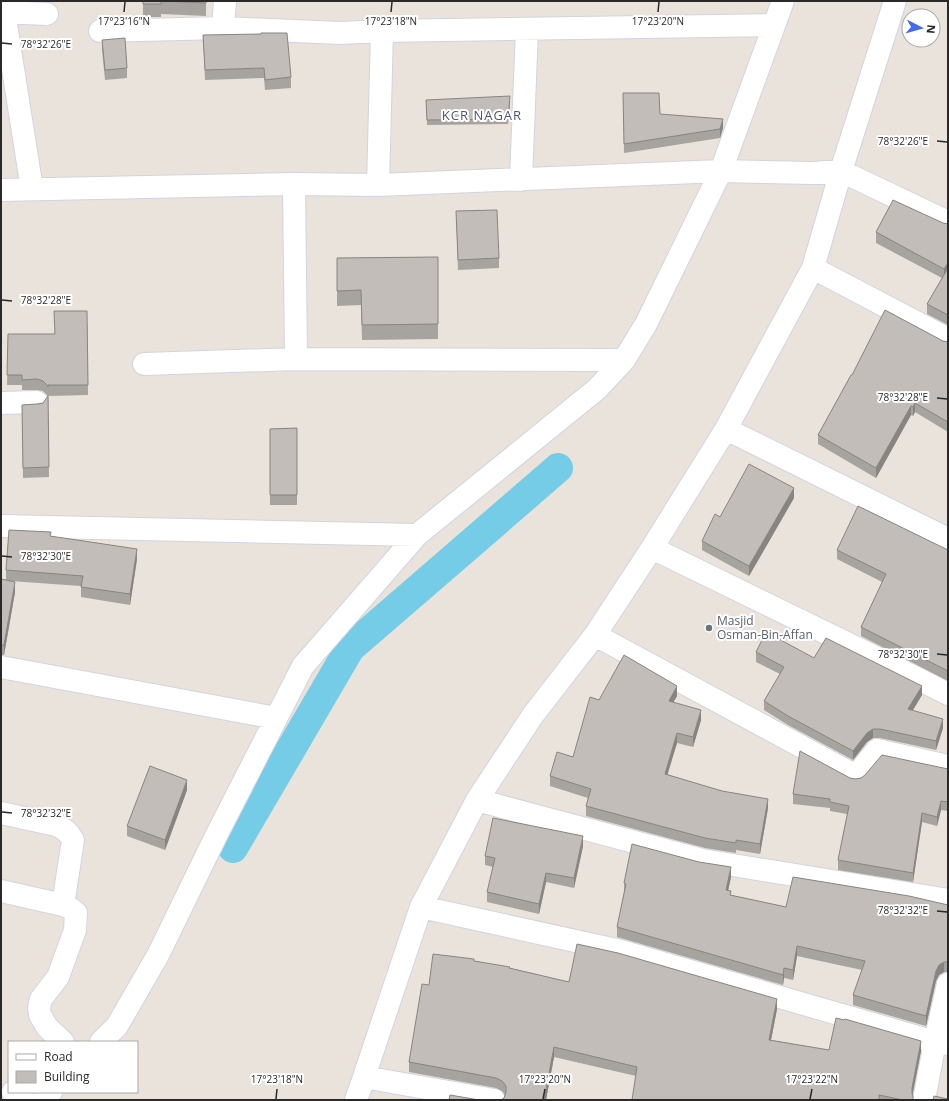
<svg xmlns="http://www.w3.org/2000/svg" width="949" height="1101" font-family="'Open Sans',sans-serif">
<style>
.lines{fill:none;stroke-linecap:round;stroke-linejoin:round}
.canal{stroke:#75cce6;stroke-width:30}
.minor-casing{stroke:#d1d4e1;stroke-width:24}
.minor{stroke:#fff;stroke-width:22}
.wall{fill:#a7a39e}
.shaded-wall{fill:#888481}
.building{fill:#c2bdb8;stroke:#888481}
.ticks{fill:none;stroke:#292929;stroke-width:1.5}
.worship-dot{fill:#6b7280;stroke:#fff;stroke-width:1.5}
.labels{text-anchor:middle;stroke-width:4;stroke-linejoin:round;paint-order:stroke}
.worship-label{font-size:12px;fill:#5b616d;stroke:#fff;text-anchor:start}
.neighbourhood-label{font-size:13px;letter-spacing:1px;fill:#4c5576;stroke:#fff}
.ticks-label{font-size:10px;text-anchor:middle;fill:#292929;stroke:#fff;stroke-width:4;stroke-linejoin:round;paint-order:stroke}
</style>
<rect width="100%" height="100%" fill="#eae3db"/>
<g class="lines">
<path class="canal" d="M233,848l117,-200 208,-180"/>
<g class="minor-casing">
<path id="minor" d="M3,1l1,11 28,177
M225,1l-2,27 117,5 42,-2 -4,154
M1,12l46,2
M100,31l123,-3
M382,31l392,-6
M521,180l6,-151
M294,184l2,175 328,1
M1,190l293,-6 84,1 343,-14 91,2 29,-2 107,51
M813,268l135,71
M144,364l152,-5
M1,403l36,-1
M726,429l222,110
M1,526l416,9
M652,548l225,110 71,36
M595,635l261,141 21,-26 71,16
M1,667l275,51
M477,800l225,60 246,40
M1,813l55,12c8,3 13,7 17,15l-10,65
M1,891l62,14 7,3 6,5 -1,17 -17,47 -17,22 -2,9 1,7 7,12 16,15
M421,907l200,44 314,91 13,2
M101,1042l16,-16 41,-71 58,-119 87,-170 114,-131 180,-146 27,-29 22,-36 75,-153 62,-170
M364,1077l130,23
M13,1092l11,8
M43,1100l8,-8
M356,1100l8,-23 57,-170 56,-107 56,-85 62,-80 57,-87 74,-119 87,-161 28,-97 54,-170
M924,1100l11,-58 13,-58"/>
</g>
<use href="#minor" class="minor"/>
</g>
<path class="wall" d="M143,1h63v15l-45,-2v3h-18z
M203,35l88,42v11l-26,2 -1,-12 -59,2z
M102,40l25,28v10l-22,2 -3,-30z
M623,93l37,21 63,14 -3,10 -96,15z
M426,100l84,1 -2,23 -81,1z
M456,211l43,47v10l-41,2z
M943,223l5,1v101l-21,-11v-10l15,-26 -66,-35v-11z
M438,257v82l-76,1 -1,-35 -24,1v-48z
M87,311l1,84 -40,1 1,81 -26,1 -1,-73 15,-1 6,-1 5,-6 -1,-2 -4,-4 -6,-1h-15v-5h-15l1,-51h46z
M943,341l5,1v90l-33,-20 -2,4 -2,-1 -35,63 -58,-34v-9l34,-60z
M297,428v77h-27v-76z
M794,498l-45,78 -47,-26v-9z
M51,536l86,23 -7,46 -49,-8v-11l-71,-5 5,11 -11,63h-3v-76l5,1v-10z
M837,550h111v131l-87,-45v-9l21,-45 -45,-23z
M756,652l58,6 108,37 -9,15 30,18 -7,22 -56,-12h-7l-6,4 -14,18 -65,-35 -24,-15v-9l16,-27 -24,-12z
M677,696l-4,6 28,18 -8,27 -16,-4 -10,31 101,34 -8,46 -24,-4v3l-31,-5 -119,-32v-10l2,-8 -38,-12v-10l23,-19 26,-57z
M948,769v42l-7,-1 -4,16 -15,-4 -9,60 -75,-12v-10l9,-46 -17,-3v-3l-37,-4v-10l57,-16 5,1z
M187,790l-22,60 -38,-14v-10z
M583,846l-9,42 -28,-6 -7,32 -52,-12v-10l6,-25 -8,-2v-9z
M731,877l-3,14 3,4 55,12 145,-5 17,3v67h-4l-5,3 -3,6 -10,45 -73,-21v-10l9,-25 -65,-14 -4,24 -9,-2 -1,7 -166,-48v-10l7,-35v-9z
M474,961l36,7 59,14 208,27 -6,31 58,10 92,1 -9,43 1,6h-281l4,-24 -82,-19 -8,43h-45l3,-2 1,-3 -3,-4 -6,-3 -87,-16v-10l20,-77z"/>
<path class="shaded-wall" d="M510,96v5l-2,23v-5z
M723,119v9l-3,10v-9z
M948,263v10l-4,6v-10z
M915,403v9l-2,4v-9z
M911,406v9l-35,63v-10z
M794,488v10l-45,78v-10z
M137,549v10l-7,46v-11z
M15,582v10l-11,63v-10z
M677,686v10l-8,14v-9z
M922,686v9l-14,23v-9z
M701,710v10l-8,27v-10z
M943,719v9l-7,22v-9z
M873,729v9l-6,4 -14,18v-9l14,-18z
M677,733v10l-12,40v-9z
M187,780v10l-22,60v-10z
M768,799v9l-8,46v-10z
M941,801v9l-4,16v-9z
M922,813v9l-9,60v-9z
M583,836v10l-9,42v-10z
M731,867v10l-5,23v-10z
M546,873v9l-7,32v-10z
M797,946v10l-4,24v-10z
M944,962v10l-5,3 -3,6 -10,45v-10l10,-45 3,-6z
M784,968v10l-1,7v-10z
M777,999v10l-8,41v-10z
M921,1041v10l-9,47v-10z
M554,1047v10l-8,43h-2z"/>
<path class="building" d="M143,1h18v3h-18z
M163,1h43v2z
M261,33h26l4,44 -26,3 -1,-12 -59,2 -2,-35 58,-1z
M125,38l2,30 -22,2 -3,-30z
M623,93h36l1,21 63,5 -3,10 -96,15z
M510,96l-2,23 -81,1 -1,-20z
M893,200l50,23 5,1v39l-4,6 -68,-37z
M497,210l2,48 -41,2 -2,-49z
M438,257v67l-76,1 -1,-35 -24,1v-33z
M948,268v47l-21,-11z
M885,310l58,31 5,1v80l-33,-19 -2,4 -2,-1 -35,62 -58,-33 33,-60h1z
M54,311h33l1,74h-40v2l-1,-2 -4,-4 -6,-2 -15,1v-5h-15l1,-41h47z
M48,396l1,71 -26,1 -1,-63 15,-1 6,-1z
M297,428v67h-27v-66z
M749,464l45,24 -45,78 -47,-25 13,-27 5,3z
M858,506l90,44v121l-87,-44 25,-53 -49,-24z
M9,530l42,2 -1,4 87,13 -7,45 -49,-7 2,-11 -77,-6z
M1,579l14,3 -11,63h-3z
M766,632l48,26 12,-20 96,48 -14,23 35,10 -7,22 -56,-12h-7l-6,4 -14,18 -65,-35 -24,-15 20,-34 -28,-15z
M624,655l53,31 -8,15 32,9 -8,27 -16,-4 -12,41 57,17 46,8 -8,45 -24,-4v3l-31,-5 -119,-32 5,-17 -41,-13 7,-24 16,5 17,-60 9,3z
M800,751l50,27 5,1 6,-1 4,-3 17,-20 66,14v33l-7,-1 -4,16 -15,-4 -9,60 -75,-13 11,-54 -19,-4v-3l-37,-5z
M150,766l37,14 -22,60 -38,-14z
M493,818l90,18 -9,42 -28,-5 -7,31 -52,-12 8,-34 -10,-2z
M632,844l67,18 32,5 -5,23 5,1 -1,4 56,12 7,-30 116,19 39,9v57h-4l-5,3 -3,6 -10,45 -73,-21 12,-34 -68,-15 -4,24 -9,-2 -1,7 -166,-48 9,-43 -2,-1z
M577,944l41,9 159,46 -8,41 60,10 7,-32 8,2 1,-1 76,22 -9,47v6l1,2v4h-10l-24,-5v5h-247l5,-33 -83,-20 -10,53h-43l3,-2 2,-6v-6l-4,-5 -6,-3 -87,-16 13,-78 7,1 4,-31 41,5v2l36,6 -1,1 60,14z
M450,1095l29,5h-30z
M934,1096l14,3v1h-15z"/>
<path class="ticks" d="M124,12l1,-10M391,12l1,-10M658,12l1,-10M2,43l10,1M937,141l10,1M2,300l10,1M937,398l10,1M2,556l10,1M937,654l10,1M2,812l10,1M937,911l10,1M276,1099l1,-10M543,1099l2,-10M810,1099l2,-10"/>
<circle class="worship-dot" cx="709" cy="628" r="4"/>
<g class="labels">
<g class="worship-label">
<text x="717" y="625">Masjid<tspan x="717" dy="14">Osman-Bin-Affan</tspan></text>
</g>
<g class="neighbourhood-label">
<text x="482" y="120">KCR NAGAR</text>
</g>
</g>
<g class="ticks-label">
<text x="124" y="25">17°23'16"N</text>
<text x="391" y="25">17°23'18"N</text>
<text x="658" y="25">17°23'20"N</text>
<text x="46" y="48">78°32'26"E</text>
<text x="903" y="145">78°32'26"E</text>
<text x="46" y="304">78°32'28"E</text>
<text x="903" y="401">78°32'28"E</text>
<text x="46" y="560">78°32'30"E</text>
<text x="903" y="658">78°32'30"E</text>
<text x="46" y="817">78°32'32"E</text>
<text x="903" y="914">78°32'32"E</text>
<text x="277" y="1083">17°23'18"N</text>
<text x="545" y="1083">17°23'20"N</text>
<text x="812" y="1083">17°23'22"N</text>
</g>
<rect width="949" height="1101" fill="none" stroke="#292929" stroke-width="4"/>
<rect x="8" y="1041" width="130" height="52" fill="#ffffff" stroke="#a9a9a9"/>
<rect x="16" y="1054" width="20" height="6" fill="#ffffff" stroke="#a9a9a9"/>
<text x="44" y="1061" font-size="12" fill="#292929">Road</text>
<rect x="16" y="1071" width="20" height="12" fill="#c2bdb8" stroke="#a9a9a9"/>
<text x="44" y="1081" font-size="12" fill="#292929">Building</text>
<g transform="translate(921 28) rotate(96)"><circle r="19" fill="#ffffff" stroke="#a9a9a9"/>
<path d="M0-3L7 15L0 10L-7 15Z" fill="#456aed"/>
<text y="-6" font-size="11" font-weight="bold" text-anchor="middle" fill="#292929">N</text>
</g>
</svg>
